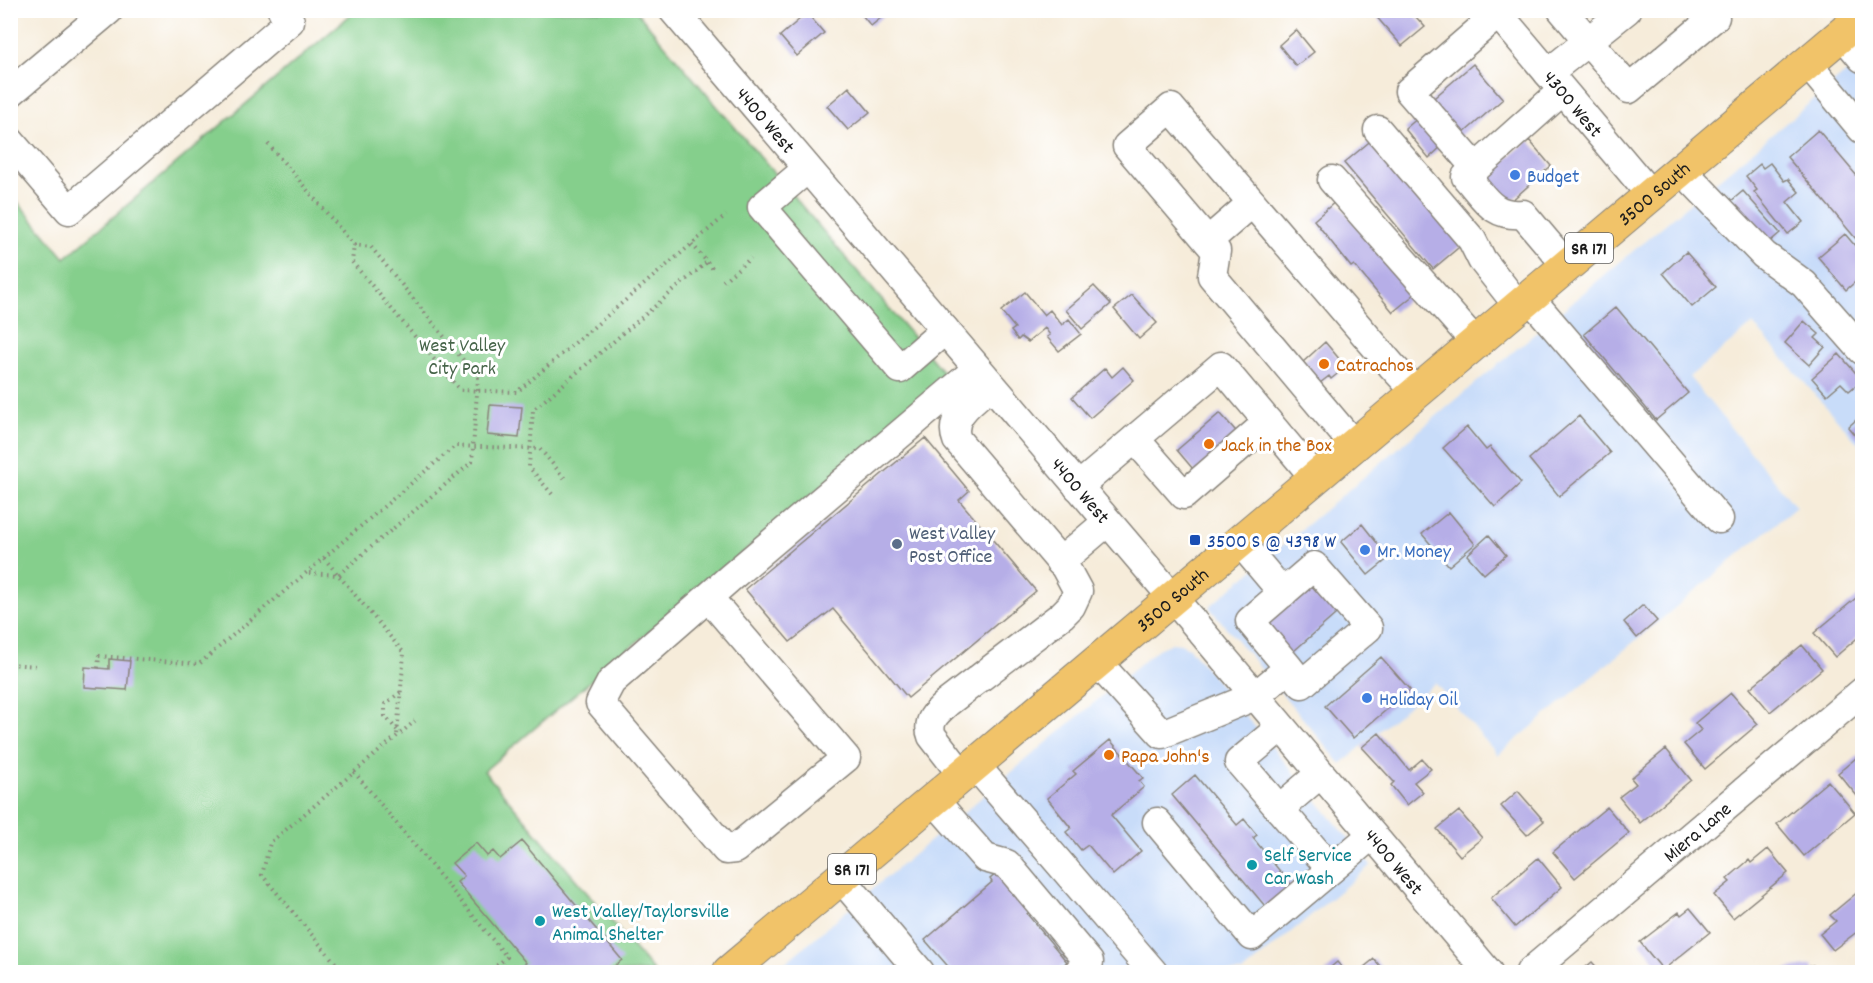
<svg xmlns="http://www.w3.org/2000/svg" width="1873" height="983" font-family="Dekko,sans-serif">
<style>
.built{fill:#c8dcf9}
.green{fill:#85cf8c;stroke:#507654;stroke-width:1.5}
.building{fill:#b6aee7}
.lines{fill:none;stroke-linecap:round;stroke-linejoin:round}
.minor-casing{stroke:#89847b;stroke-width:31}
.major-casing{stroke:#89847b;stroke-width:35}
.path{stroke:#89847b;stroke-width:4;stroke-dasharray:1.5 4.5;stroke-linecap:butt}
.minor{stroke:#fff;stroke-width:28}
.major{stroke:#f1c369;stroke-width:33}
.shop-dot{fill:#3f7fe0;stroke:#fff;stroke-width:2}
.food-dot{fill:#e8710a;stroke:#fff;stroke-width:2}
.transit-dot{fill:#1a4fb4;stroke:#fff;stroke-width:2}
.service-dot{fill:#5c6f8a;stroke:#fff;stroke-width:2}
.culture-dot{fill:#0f9aa8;stroke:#fff;stroke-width:2}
.labels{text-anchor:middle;stroke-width:6;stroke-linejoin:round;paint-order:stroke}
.shield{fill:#fff;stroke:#606060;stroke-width:1.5}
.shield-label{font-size:18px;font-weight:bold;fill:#1c1c1c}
.street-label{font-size:20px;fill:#1c1c1c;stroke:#fff}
.shop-label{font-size:20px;fill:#366cbe;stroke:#fff;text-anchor:start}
.park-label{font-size:20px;fill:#466449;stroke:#fff}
.food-label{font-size:20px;fill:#c56008;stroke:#fff;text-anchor:start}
.service-label{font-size:20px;fill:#4e5e75;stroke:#fff;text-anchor:start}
.transit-label{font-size:20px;fill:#164399;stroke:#fff;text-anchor:start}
.culture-label{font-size:20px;fill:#0d838f;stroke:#fff;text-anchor:start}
</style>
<rect width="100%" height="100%" fill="#fff"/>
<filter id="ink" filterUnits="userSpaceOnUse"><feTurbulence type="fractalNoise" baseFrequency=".0167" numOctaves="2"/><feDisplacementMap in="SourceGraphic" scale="12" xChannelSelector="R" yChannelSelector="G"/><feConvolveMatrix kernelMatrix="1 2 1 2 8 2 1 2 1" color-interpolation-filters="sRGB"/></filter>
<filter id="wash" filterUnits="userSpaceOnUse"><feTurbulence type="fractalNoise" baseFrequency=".008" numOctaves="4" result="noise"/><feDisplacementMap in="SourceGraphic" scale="24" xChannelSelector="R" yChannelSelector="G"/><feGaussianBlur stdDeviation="1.35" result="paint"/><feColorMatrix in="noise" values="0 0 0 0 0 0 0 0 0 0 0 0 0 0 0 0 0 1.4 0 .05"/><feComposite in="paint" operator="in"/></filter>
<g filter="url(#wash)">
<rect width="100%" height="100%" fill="#f6ecda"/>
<path class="built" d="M1862,59v389l-109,-124 -64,53 107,130 -298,248 -63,-72 -94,81 -132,-157z
M1172,643l9,1 8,4 182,217 -128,107h-469l384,-323z"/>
<path class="green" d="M355,11h281l313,368 -465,392 170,201h-643l-1,-779 55,65z"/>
<g id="blocks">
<path class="building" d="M858,10h26l3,3 -16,13z
M1378,10h39l3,3 -4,4 9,10 -23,19 -28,-32z
M807,13l17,20 -27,23 -17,-20z
M1296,30l18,22 -18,14 -17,-21z
M1473,64l30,35 -46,40 -30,-35z
M849,87l21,25 -22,18 -21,-24z
M1419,117l24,28 -14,13 -24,-29z
M1818,130l44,52v64l-75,-89z
M1374,138l90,105 -31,26 -89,-106z
M1529,140l22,26 -49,43 -23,-26z
M1770,163l14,18 4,-2 11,13 -12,10 16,20 -15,12 -34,-42 3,-2 -11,-14 14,-12 3,4z
M1743,191l37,42 -13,11 -37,-42z
M1336,201l79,93 -22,18 -39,-47 -3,2 -37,-47z
M1845,234l17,20v22l-16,14 -28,-33z
M1686,252l30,35 -24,20 -29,-34z
M1094,286l17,18 -29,25 -16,-19z
M1025,292l19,23 6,-5 12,15 7,-6 12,15 -22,17 -12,-14 3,-2 -5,-7 -17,14 -7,-5 -3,3 -7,-9 4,-3 -14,-17z
M1132,295l25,28 -18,16 -25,-30z
M1616,307l72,86 -32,27 -72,-86z
M1804,321l15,13 -4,4 10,9 -16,18 -24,-22z
M1325,342l21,25 -15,12 -2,-3 -9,7 -17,-21z
M1839,354l23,26 -13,11 -8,-8 -14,12 -15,-17z
M1123,367l11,13 -44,38 -18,-21 33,-29 7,9z
M490,405l32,2 -3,31 -32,-3z
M1220,413l22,25 -44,37 -21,-25z
M1862,415v29l-14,-17z
M1579,416l31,37 -51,43 -30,-37z
M1467,427l19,23 4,-3 31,36 -26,24 -52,-59z
M925,438l44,53 -10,9 77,91 -128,107 -75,-89 -43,33 -45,-53z
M1449,512l26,32 -26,22 -27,-32z
M1362,524l27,34 -21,17 -27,-33z
M1489,535l17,20 -22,19 -17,-19z
M1317,579l26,29 -56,49 -26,-29z
M1862,593v41l-27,23 -21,-24z
M1643,605l14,16 -20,17 -13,-16z
M1802,645l20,24 -52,43 -20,-24z
M1381,657l29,33 -57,48 -28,-32z
M109,659l21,2 -3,29 -43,-3 1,-20 24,2z
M1731,693l27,31 -53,45 -21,-25 17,-14 -6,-7z
M1379,733l30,37 13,-11 9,10 -17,13 9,10 -16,13 -16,-20 3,-3 -32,-35z
M1110,740l33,38 -4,3 5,6 -33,28 30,36 -28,24 -25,-30 -7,5 -15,-18 5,-4 -24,-30 29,-24 -3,-3z
M1666,749l25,31 -51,43 -21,-26 17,-13 -5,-6z
M1862,753v49l-24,-29z
M1195,775l42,50 7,-6 13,16 -4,3 43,53 -26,21 -98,-117z
M1828,781l27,32 -51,43 -27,-32z
M1518,791l26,30 -17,14 -26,-29z
M1607,807l22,26 -54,45 -22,-26z
M1459,811l23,27 -22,18 -23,-27z
M522,841l100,119 -15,12h-93l12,-9 -69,-81 7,-6 -12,-13 24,-20 11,13 6,-5 7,8z
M1768,849l20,24 -55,45 -19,-23 16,-13 -3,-3 22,-19 2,3z
M1538,858l24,29 -47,40 -24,-29z
M1002,869l33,39 -8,6 40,48 -13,10h-101l-28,-32 67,-58 -2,-3z
M1859,891l3,4v33l-29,22 -13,-16 16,-13 -6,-6z
M1690,908l20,24 -47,38 -23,-28 39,-30 2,3z
M1374,959l11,13h-27z
M1337,962l9,10h-21z
M1592,962l9,10h-21z
M1813,965l1,7h-37v-1z"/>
</g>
</g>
<g filter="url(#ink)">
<use href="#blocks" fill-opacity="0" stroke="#89847b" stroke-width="1.5"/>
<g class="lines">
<g class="minor-casing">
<g id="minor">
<path id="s1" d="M673,10l500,588 315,374"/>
<path id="s2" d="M1495,10l156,185"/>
<path d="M1562,10l67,79 86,-72 -5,-7"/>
<path d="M1842,34l20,24"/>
<path d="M1808,64l54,65"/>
<path d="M1548,73l79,-63"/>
<path d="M1562,91l-96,86c19,21 26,40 57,37l44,52"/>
<path d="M10,93l99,-83"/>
<path d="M1378,130l94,110 10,20 37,47"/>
<path d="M10,141l59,69 221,-189 -8,-11"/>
<path d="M1476,168l-67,-77 89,-77"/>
<path d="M807,169l-45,38 138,162 45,-39"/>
<path d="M1682,170l82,85 40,29 58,66"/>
<path d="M1332,180l144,163"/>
<path d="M1208,241l44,-38"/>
<path d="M1530,298l189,221"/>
<path d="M1135,439l49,56 84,-73"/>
<path d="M1354,445l-142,-169 4,-25 -89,-105 44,-38 221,258 25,27"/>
<path d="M1078,487l143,-121 94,112"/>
<path d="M1240,542l43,51"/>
<path d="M1060,562l47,-40"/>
<path d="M708,597l138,161 -111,91 -9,1 -126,-147 11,-21 119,-104 247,-209"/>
<path d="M1097,662l65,72 93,-38 34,-28 -39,-47 64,-55 54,62 -66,56 -13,-16"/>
<path d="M1281,727l-42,35 92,107"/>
<path d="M975,765l178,207"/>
<path d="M963,776l-31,-40c-6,-15 5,-24 15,-33l115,-88 9,-9 7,-15 -13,-24 -108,-127c-10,-24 18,-41 34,-55"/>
<path d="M934,800l51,58 22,6 82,98 -11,10"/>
<path d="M1279,809l41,-35"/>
<path d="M1157,822l95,114 120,-101"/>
<path d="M841,878l79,94"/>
<path id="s3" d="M1530,972l332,-280"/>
</g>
</g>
<g class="major-casing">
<g id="major">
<path id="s4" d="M729,972l1133,-955"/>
</g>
</g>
<path class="path" d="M268,144l86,101 -2,17 108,128 57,2 209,-177
M692,244l21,25
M723,281l28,-23
M552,494l-23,-27 4,-57 174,-148
M324,558l80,95 -7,82
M309,573l29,2 134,-113 6,-84 -107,-131 -17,-2
M10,664l27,2
M98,668l1,-12 100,8 256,-218 85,3 27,32
M397,730l-12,-14v-12l16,-12
M354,772l153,185 -18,15
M343,972l-81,-97 8,-32 145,-122"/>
<use href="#minor" class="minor"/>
<use href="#major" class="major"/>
</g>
</g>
<g class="shop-dot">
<circle cx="1515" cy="175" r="6"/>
<circle cx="1365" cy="550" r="6"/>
<circle cx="1367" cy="698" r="6"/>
</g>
<g class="food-dot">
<circle cx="1324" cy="364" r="6"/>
<circle cx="1209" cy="444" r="6"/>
<circle cx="1109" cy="755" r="6"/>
</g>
<rect class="transit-dot" x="1189" y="534" width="12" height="12" rx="3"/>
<circle class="service-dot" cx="897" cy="544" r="6"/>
<g class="culture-dot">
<circle cx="1252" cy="865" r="6"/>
<circle cx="540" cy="921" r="6"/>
</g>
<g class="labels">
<g class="shield">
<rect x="1565" y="233" width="48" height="30" rx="4.5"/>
<rect x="828" y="854" width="48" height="30" rx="4.5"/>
</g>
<g class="shield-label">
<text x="1589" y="254">SR 171</text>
<text x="852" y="875">SR 171</text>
</g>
<g class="street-label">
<text dy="7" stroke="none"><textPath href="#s2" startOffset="122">4300 West</textPath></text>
<text dy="7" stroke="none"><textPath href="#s1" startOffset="144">4400 West</textPath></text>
<text dy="7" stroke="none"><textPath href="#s4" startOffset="1209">3500 South</textPath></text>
<text dy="7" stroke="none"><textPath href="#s1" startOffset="630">4400 West</textPath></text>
<text dy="7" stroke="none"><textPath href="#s4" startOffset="579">3500 South</textPath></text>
<text dy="7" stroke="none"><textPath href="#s3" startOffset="218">Miera Lane</textPath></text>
<text dy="7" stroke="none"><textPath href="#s1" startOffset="1116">4400 West</textPath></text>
</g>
<g class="shop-label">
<text x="1527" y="182">Budget</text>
<text x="1377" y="557">Mr. Money</text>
<text x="1379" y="705">Holiday Oil</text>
</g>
<g class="park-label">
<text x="462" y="351">West Valley<tspan x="462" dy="23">City Park</tspan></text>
</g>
<g class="food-label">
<text x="1336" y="371">Catrachos</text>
<text x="1221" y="451">Jack in the Box</text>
<text x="1121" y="762">Papa John's</text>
</g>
<g class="service-label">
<text x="909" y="539">West Valley<tspan x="909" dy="23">Post Office</tspan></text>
</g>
<g class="transit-label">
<text x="1207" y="547">3500 S @ 4398 W</text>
</g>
<g class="culture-label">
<text x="1264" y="861">Self Service<tspan x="1264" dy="23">Car Wash</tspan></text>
<text x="552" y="917">West Valley/Taylorsville<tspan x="552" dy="23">Animal Shelter</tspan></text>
</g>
</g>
<rect width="1873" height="983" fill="none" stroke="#fff" stroke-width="36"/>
</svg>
